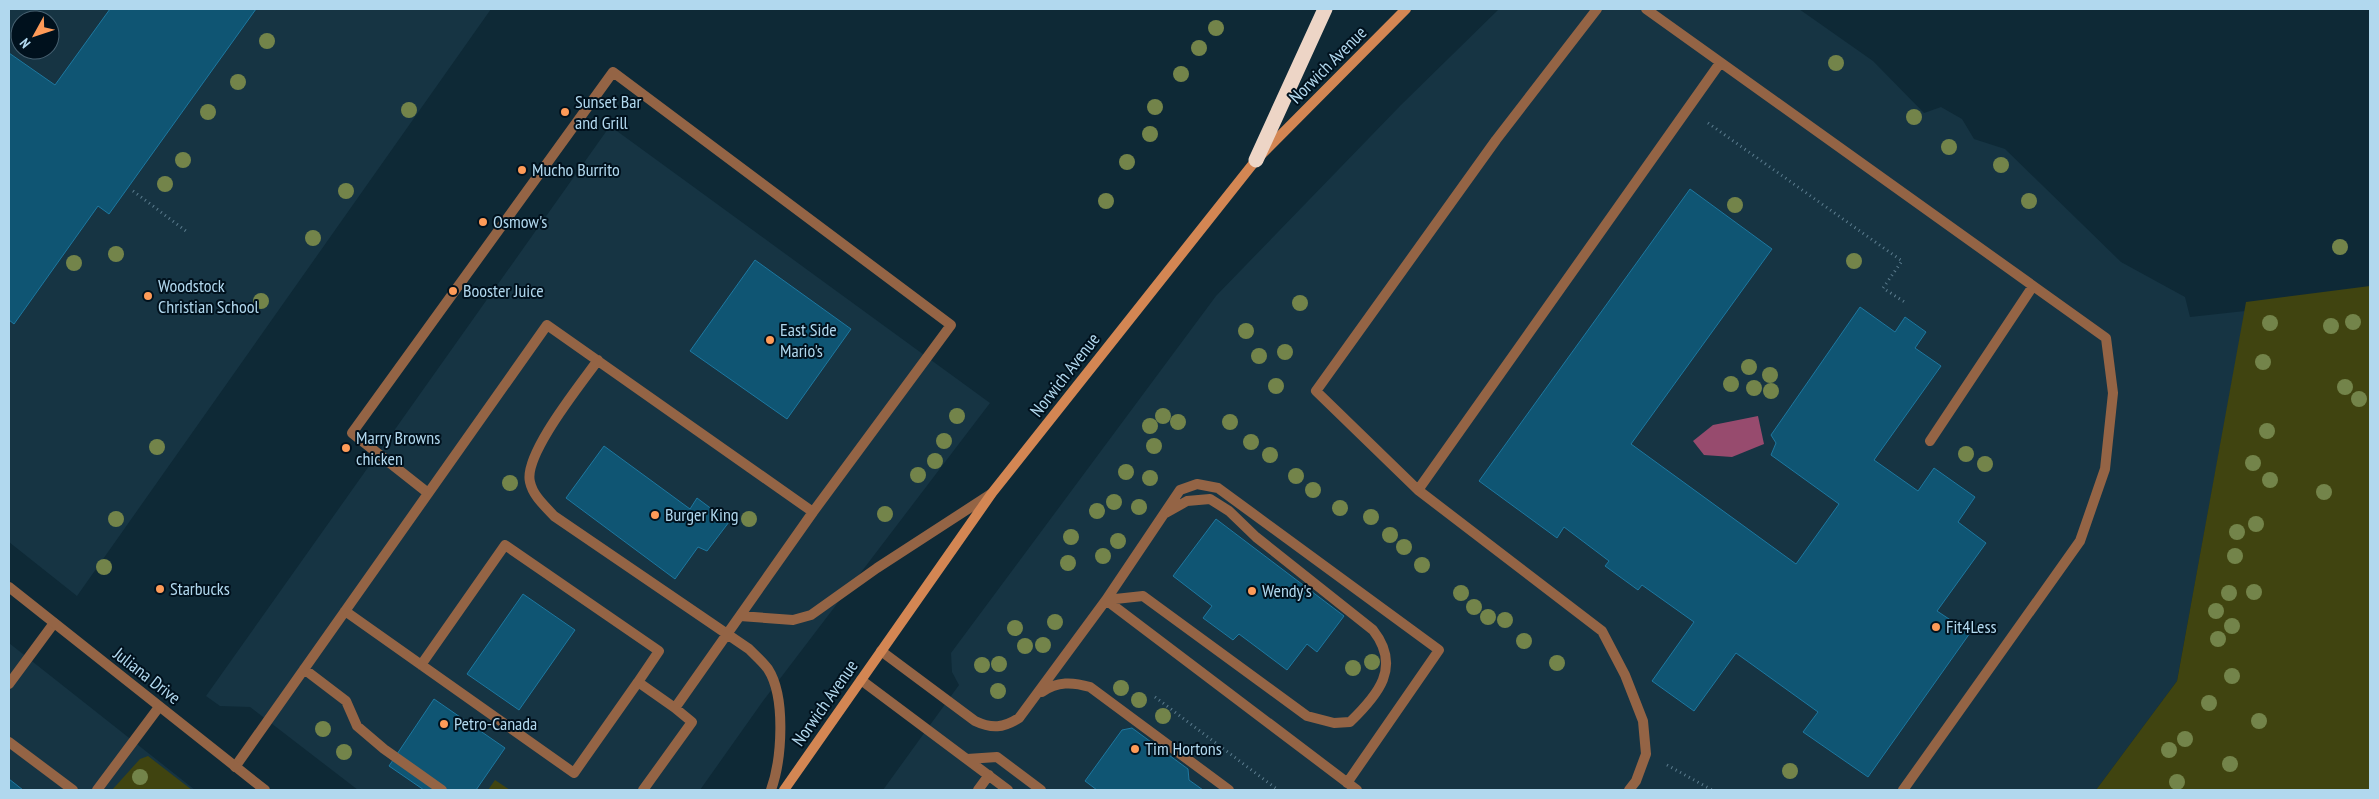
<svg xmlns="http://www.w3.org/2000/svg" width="2379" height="799" font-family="'PT Sans Narrow',sans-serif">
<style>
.built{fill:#163443;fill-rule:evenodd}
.green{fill:#404410}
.water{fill:#974b6e}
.building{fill:#0f5573;stroke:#1e78a0}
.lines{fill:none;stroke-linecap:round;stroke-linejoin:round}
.path{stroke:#5c7d8f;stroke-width:3;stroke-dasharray:1 4;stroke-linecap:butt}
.service{stroke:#946445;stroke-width:10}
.tertiary{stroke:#946445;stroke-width:10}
.secondary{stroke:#d38653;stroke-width:10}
.motorway{stroke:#edd5c6;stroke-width:15}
.tree{fill:#73844a}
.poi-dot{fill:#fe9b58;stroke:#00111d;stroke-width:2}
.labels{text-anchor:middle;stroke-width:4;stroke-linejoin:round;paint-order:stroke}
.street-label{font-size:18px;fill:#b1d8ee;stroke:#00111d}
.poi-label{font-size:18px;fill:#b1d8ee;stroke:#00111d;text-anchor:start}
</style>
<rect width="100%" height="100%" fill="#0e2936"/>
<path class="built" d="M9,9h482l-414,587 -68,-54zM20,20h30v30h-30z
M1499,9h300l74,52 51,52 17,-6 21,12 12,20 31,10 116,113 64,35 5,20 55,-6 -68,370 -81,109h-1213l76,-105 -7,-13 -1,-19 265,-357 185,-191z
M610,126l380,277 -227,298 -63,89h-342l-108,-83 -30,-1 -14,-10z
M9,643l186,147h-186z"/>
<path class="green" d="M2370,286v504h-274l81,-109 69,-379z
M148,756l44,34h-80l28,-31z
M495,780l15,10h-22z"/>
<path class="water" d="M1758,416l6,28 -32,13 -28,-2 -11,-14 20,-16z"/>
<path class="building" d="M110,9h146l-147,205 -11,-8 -84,118 -5,-4v-267l46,32z
M1690,189l82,60 -141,195 165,120 43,-60 -68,-49 5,-12 -5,-8 89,-128 35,25 10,-15 21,15 -11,16 26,18 -67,94 44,31 16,-23 41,29 -17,25 28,21 -49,68 33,22 -102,144 -65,-45 15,-20 -82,-59 -42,58 -42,-30 42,-59 -52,-37 -4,5 -33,-24 4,-5 -45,-34 -7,11 -78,-57z
M755,260l96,69 -64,90 -97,-68z
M604,446l86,63 7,-11 32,24 -22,29 -9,-4 -23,32 -109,-81z
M1216,519l128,97 -27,36 -10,-8 -20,26 -48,-36 -6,6 -30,-22 9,-12 -39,-30z
M523,594l52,36 -56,80 -52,-36z
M434,699l71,49 -29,42h-52l-35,-24z
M1132,728l56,41 1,11 14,10h-106l-12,-9 37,-51z
M9,779l14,11h-14z"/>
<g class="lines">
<path class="path" d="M1708,123l194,138 -19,27 23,15
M133,191l53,40
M1155,697l123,93
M1667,765l45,25"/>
<path class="service" d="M1597,9l-101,131 -180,251 102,99 184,141 23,44 18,46 3,33 -10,27 -7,9
M1646,9l460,329 7,55 -8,76 -25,72 -177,249
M598,360c-17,24 -75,95 -68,122 3,14 15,24 24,34l195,133c6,6 14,13 19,20 18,28 14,90 3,121
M1930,441l103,-155
M1418,490l302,-427
M428,493l-76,-60 261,-361 338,253 -138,187
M1106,600l37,-4 164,120 27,7 16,-1c28,-27 52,-55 23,-92l-117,-93 -27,-26 -19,-12 -23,2 -23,13
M1106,600l74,-110 17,-6 21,4 221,162 -92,133
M740,616l53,4 18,-5 66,-47 114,-74
M881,651l94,70c17,8 28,7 44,-3l87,-118 251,190
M421,665l84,-120 154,106 -21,31
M304,669l42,32 11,25 27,23 58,41
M861,680l147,110
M9,684l45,-61
M1042,692c15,-11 31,-10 48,-5l139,103
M9,742l64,48
M967,759l30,-2 44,33
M235,767l312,-442 266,187 -138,196 -37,-26 -64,91 -229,-162
M97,790l62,-83
M643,790l49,-68 -17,-14
M978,790l11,-15"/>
<path class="tertiary" d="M9,587l256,203"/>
<path class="secondary" d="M784,790l208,-297 264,-333 150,-151"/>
<path class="motorway" d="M1256,160l69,-151"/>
</g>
<g class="tree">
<circle cx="1216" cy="28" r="8"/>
<circle cx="267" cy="41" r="8"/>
<circle cx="1199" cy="48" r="8"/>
<circle cx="1836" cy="63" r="8"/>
<circle cx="1181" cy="74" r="8"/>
<circle cx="238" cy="82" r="8"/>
<circle cx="1155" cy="107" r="8"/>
<circle cx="409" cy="110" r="8"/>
<circle cx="208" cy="112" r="8"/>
<circle cx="1914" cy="117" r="8"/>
<circle cx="1150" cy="134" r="8"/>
<circle cx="1949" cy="147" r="8"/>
<circle cx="183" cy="160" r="8"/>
<circle cx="1127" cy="162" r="8"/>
<circle cx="2001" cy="165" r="8"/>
<circle cx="165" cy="184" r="8"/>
<circle cx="346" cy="191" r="8"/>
<circle cx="1106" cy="201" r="8"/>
<circle cx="2029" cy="201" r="8"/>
<circle cx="1735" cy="205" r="8"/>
<circle cx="313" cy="238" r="8"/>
<circle cx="2340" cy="247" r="8"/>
<circle cx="116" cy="254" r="8"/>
<circle cx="1854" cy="261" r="8"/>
<circle cx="74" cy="263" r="8"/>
<circle cx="261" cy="301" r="8"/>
<circle cx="1300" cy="303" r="8"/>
<circle cx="2353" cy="322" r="8"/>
<circle cx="2270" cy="323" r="8"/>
<circle cx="2331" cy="326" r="8"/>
<circle cx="1246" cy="331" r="8"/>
<circle cx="1285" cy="352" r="8"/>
<circle cx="1259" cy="356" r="8"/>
<circle cx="2263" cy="362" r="8"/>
<circle cx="1749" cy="367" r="8"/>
<circle cx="1770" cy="375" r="8"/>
<circle cx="1731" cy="384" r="8"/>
<circle cx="1276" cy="386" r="8"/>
<circle cx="2345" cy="387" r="8"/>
<circle cx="1754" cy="388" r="8"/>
<circle cx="1771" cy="391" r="8"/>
<circle cx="2359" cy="399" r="8"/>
<circle cx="957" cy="416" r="8"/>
<circle cx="1163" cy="416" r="8"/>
<circle cx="1178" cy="422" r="8"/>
<circle cx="1230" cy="422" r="8"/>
<circle cx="1150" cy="426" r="8"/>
<circle cx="2267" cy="431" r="8"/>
<circle cx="944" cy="441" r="8"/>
<circle cx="1251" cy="442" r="8"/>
<circle cx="1154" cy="446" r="8"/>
<circle cx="157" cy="447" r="8"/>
<circle cx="1966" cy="454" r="8"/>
<circle cx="1270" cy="455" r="8"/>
<circle cx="935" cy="461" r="8"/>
<circle cx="2253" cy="463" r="8"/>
<circle cx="1985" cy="464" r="8"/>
<circle cx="1126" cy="472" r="8"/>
<circle cx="918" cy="475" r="8"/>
<circle cx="1296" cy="476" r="8"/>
<circle cx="1150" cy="478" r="8"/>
<circle cx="2270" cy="480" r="8"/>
<circle cx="510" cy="483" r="8"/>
<circle cx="1313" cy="490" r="8"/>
<circle cx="2324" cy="492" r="8"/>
<circle cx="1114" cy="502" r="8"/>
<circle cx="1139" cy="507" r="8"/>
<circle cx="1340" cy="508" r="8"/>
<circle cx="1097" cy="511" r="8"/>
<circle cx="885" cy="514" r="8"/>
<circle cx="1371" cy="517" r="8"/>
<circle cx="116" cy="519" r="8"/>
<circle cx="749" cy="519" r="8"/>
<circle cx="2256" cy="524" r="8"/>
<circle cx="2237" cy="532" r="8"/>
<circle cx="1390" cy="535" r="8"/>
<circle cx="1071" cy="537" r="8"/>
<circle cx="1118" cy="541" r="8"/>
<circle cx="1404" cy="547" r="8"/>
<circle cx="1103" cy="556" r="8"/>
<circle cx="2235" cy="556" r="8"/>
<circle cx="1068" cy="563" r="8"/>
<circle cx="1422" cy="565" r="8"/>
<circle cx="104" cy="567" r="8"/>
<circle cx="2254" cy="592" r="8"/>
<circle cx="1461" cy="593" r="8"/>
<circle cx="2229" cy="593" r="8"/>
<circle cx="1474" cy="607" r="8"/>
<circle cx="2216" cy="611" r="8"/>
<circle cx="1488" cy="617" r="8"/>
<circle cx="1505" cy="620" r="8"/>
<circle cx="1055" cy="622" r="8"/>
<circle cx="2232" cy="626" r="8"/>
<circle cx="1015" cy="628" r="8"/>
<circle cx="2218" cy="639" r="8"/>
<circle cx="1524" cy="641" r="8"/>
<circle cx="1043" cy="645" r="8"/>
<circle cx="1025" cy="646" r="8"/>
<circle cx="1372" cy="662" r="8"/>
<circle cx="1557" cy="663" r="8"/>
<circle cx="999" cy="664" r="8"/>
<circle cx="982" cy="665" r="8"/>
<circle cx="1353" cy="668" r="8"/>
<circle cx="2232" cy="676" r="8"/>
<circle cx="1121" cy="688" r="8"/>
<circle cx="998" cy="691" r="8"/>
<circle cx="1139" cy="700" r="8"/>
<circle cx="2209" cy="703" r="8"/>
<circle cx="1163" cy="716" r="8"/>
<circle cx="2259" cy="721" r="8"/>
<circle cx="323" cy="729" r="8"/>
<circle cx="2185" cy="739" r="8"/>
<circle cx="2169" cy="750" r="8"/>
<circle cx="344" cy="752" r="8"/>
<circle cx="2230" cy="764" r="8"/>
<circle cx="1790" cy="771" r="8"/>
<circle cx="140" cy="777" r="8"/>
<circle cx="2177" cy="782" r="8"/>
</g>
<g class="poi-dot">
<circle cx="565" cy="112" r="5"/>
<circle cx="522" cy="170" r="5"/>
<circle cx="483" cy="222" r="5"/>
<circle cx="453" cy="291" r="5"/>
<circle cx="148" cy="296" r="5"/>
<circle cx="770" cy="340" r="5"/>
<circle cx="346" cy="448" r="5"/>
<circle cx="655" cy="515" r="5"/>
<circle cx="160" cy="589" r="5"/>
<circle cx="1252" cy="591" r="5"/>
<circle cx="1936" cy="627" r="5"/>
<circle cx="444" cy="724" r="5"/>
<circle cx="1135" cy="749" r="5"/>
</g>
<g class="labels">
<g class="street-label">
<text transform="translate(1328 65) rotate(-45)" y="6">Norwich Avenue</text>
<text transform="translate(1065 375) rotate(-52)" y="6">Norwich Avenue</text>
<text transform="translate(147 676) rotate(38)" y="6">Juliana Drive</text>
<text transform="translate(825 703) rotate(-55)" y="6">Norwich Avenue</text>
</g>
<g class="poi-label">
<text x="575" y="108">Sunset Bar<tspan x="575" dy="21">and Grill</tspan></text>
<text x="532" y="176">Mucho Burrito</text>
<text x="493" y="228">Osmow's</text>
<text x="158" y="292">Woodstock<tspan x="158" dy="21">Christian School</tspan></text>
<text x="463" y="297">Booster Juice</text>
<text x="780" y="336">East Side<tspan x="780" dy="21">Mario's</tspan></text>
<text x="356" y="444">Marry Browns<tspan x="356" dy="21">chicken</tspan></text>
<text x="665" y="521">Burger King</text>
<text x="170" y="595">Starbucks</text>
<text x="1262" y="597">Wendy's</text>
<text x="1946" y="633">Fit4Less</text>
<text x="454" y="730">Petro-Canada</text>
<text x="1145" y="755">Tim Hortons</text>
</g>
</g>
<rect width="2379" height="799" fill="none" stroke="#b1d8ee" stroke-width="20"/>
<g transform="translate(35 35) rotate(230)"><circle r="24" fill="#00111d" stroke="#476171"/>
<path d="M0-4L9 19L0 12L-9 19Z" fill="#fe9b58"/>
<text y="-8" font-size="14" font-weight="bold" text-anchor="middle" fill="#b1d8ee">N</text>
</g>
</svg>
